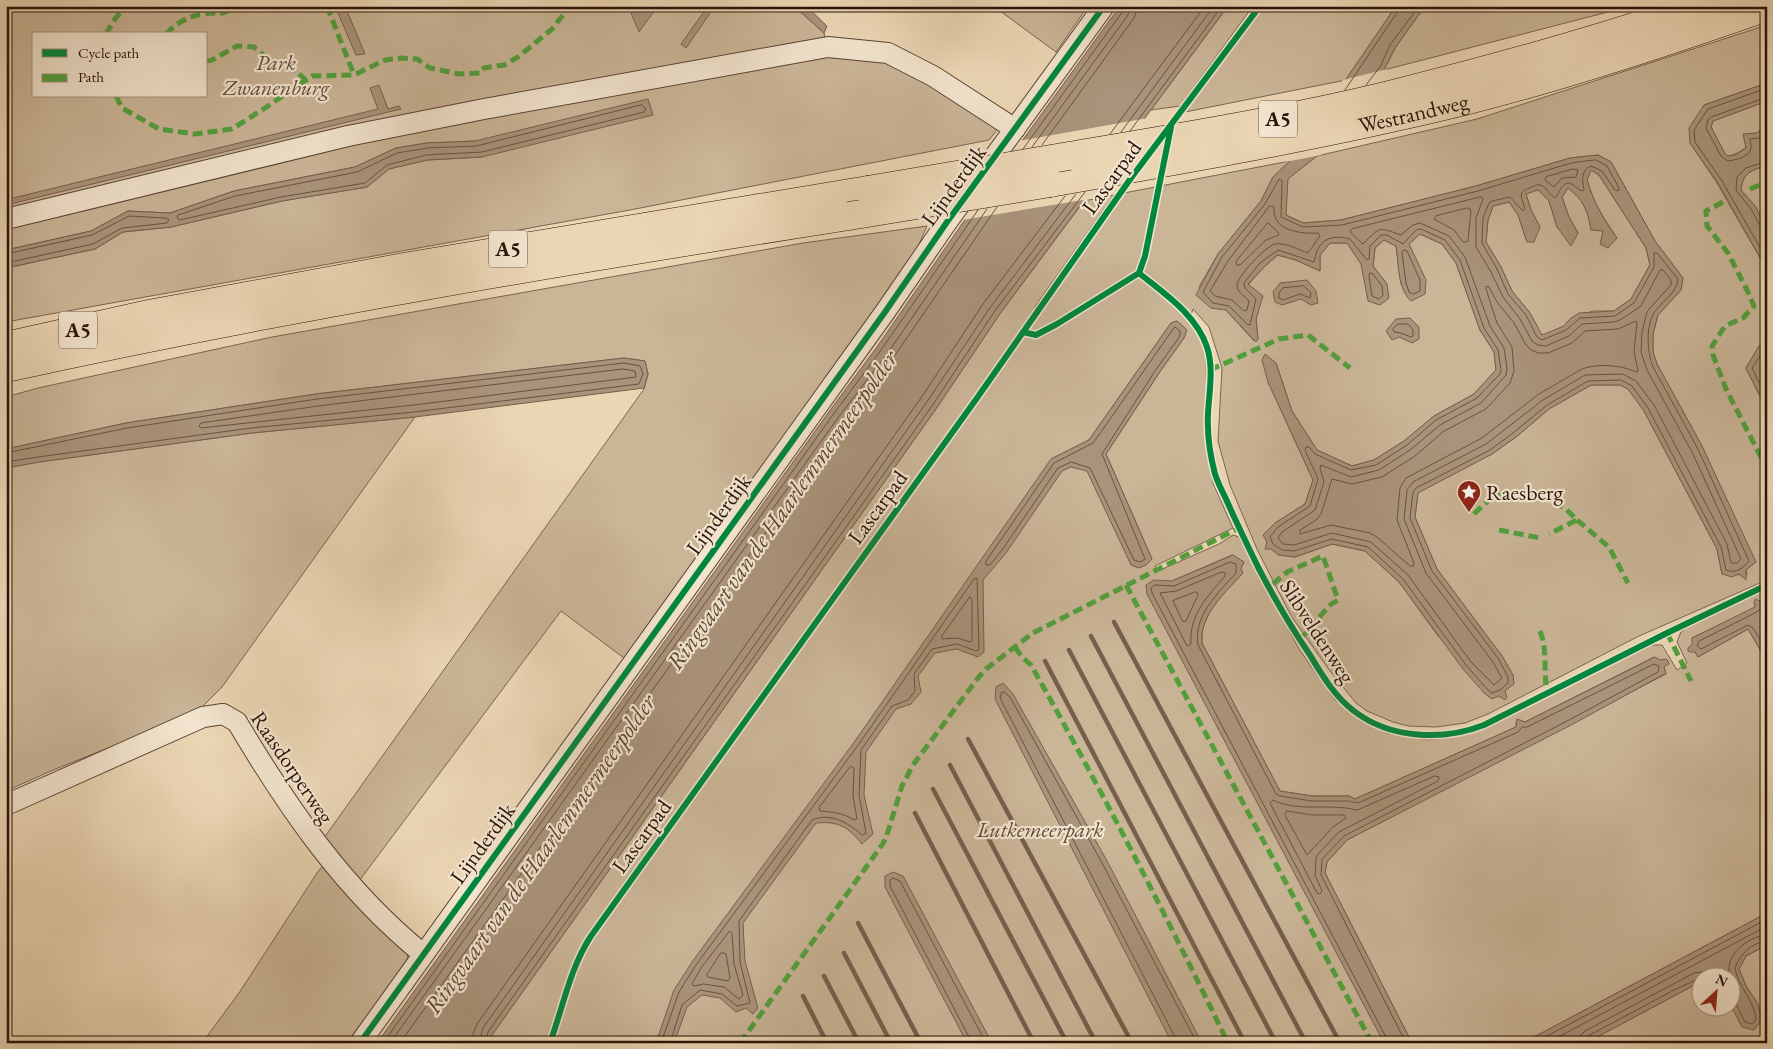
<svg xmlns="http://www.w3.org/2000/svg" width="1773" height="1049" font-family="'EB Garamond',serif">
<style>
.green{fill:#cab597;stroke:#7a6450;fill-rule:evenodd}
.water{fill:#a9937a;stroke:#765f4d;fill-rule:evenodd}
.pier{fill:#ebd6b4}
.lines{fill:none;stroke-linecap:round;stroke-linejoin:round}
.shore{stroke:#695242;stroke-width:1}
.stream{stroke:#765f4d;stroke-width:4.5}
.minor-casing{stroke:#5a4334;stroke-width:22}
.highway-casing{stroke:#291209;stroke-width:29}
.minor{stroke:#f2e4ce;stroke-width:20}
.highway{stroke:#ebd6b4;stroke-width:28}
.highway-bridge-casing{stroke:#291209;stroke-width:29;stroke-linecap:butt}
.highway-bridge{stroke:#ebd6b4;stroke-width:28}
.quiet{stroke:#51a03e;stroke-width:5;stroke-dasharray:10 5;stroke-linecap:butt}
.cycleway-casing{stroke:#f2e4ce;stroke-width:9}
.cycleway{stroke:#00873e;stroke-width:6}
.labels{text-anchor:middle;stroke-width:4.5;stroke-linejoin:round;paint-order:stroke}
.shield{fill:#f2e4ce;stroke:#655144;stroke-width:1}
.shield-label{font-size:21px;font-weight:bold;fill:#291209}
.park-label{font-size:22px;font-style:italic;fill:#614b3b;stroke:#f2e4ce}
.street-label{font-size:22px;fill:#291209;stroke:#f2e4ce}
.poi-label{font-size:22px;fill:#291209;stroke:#f2e4ce;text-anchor:start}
.water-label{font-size:24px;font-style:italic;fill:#5c4636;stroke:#f2e4ce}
</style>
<rect width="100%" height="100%" fill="#ebd6b4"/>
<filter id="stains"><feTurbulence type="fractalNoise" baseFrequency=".004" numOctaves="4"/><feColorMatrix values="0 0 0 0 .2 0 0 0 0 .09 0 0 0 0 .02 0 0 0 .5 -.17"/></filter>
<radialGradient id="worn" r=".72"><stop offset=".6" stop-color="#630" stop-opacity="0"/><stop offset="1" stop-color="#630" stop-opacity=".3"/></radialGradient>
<path class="green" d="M6,6h788l30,27 2,10 -820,169zM34,34h172v62h-172z
M995,6h93l-32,46 -60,-44z
M1228,6h25l-73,100 -29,4z
M1263,6h133l-50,74 -161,32z
M1425,6h206l-247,64 11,-22z
M1767,25v58l-63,22 -14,38 27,40 50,87v68l-8,8 -13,22 21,42v170l-128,56 -151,78 -23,9 -29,4 -28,-1 -15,-4 -26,-11 -11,-8 -26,-32 -39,-55 -34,-67 -27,-64 -12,-44 4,-73 -13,-41 -16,-18 -4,12 9,12 8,20 1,59 6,71 20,45 -78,38 3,5 61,-27 14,-9 6,2 60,112 36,51 28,20 24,13 40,7 26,-3 34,-9 85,-44 80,-39h10l15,25 10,-7 -10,-21 4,-10 7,-6 79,-38v15l-75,35 3,14 3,5 50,-28 19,32v252l-244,130h-111l-87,-170 2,-11 20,-22 319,-166c-2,-8 -5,-13 -12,-17l-129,65 -5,-2 -4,2v5l-161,72 -6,-3h-37l-32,-5 -78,-148c-3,-28 24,-51 40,-70l-2,-4 4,-7 -12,-7 -60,26 220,462h-730l1,-18 -7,18h-161l-3,-8 446,-629 61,-91 85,-114 30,-6 -80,113 11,-3 79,-112 166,-32 -17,16 -12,24 -43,53 -19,33 18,21 9,2 28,31 4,-2 -2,-20 6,-23 -14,-11 16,-18 14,-12 18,5 24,11v-16l10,-12h17l14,20 4,19 22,2 -14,-18 2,-18 9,-8 12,6 5,38 15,-24 -7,-16 11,-10 22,10 14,19 24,67 14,22 2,18 -22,24 -40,22 -30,25 -30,19 -22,6 -35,-16 -25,-39 -16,-48 -8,19 45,98 -8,24 -30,19 -8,19 4,7 8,6 16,2 37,-13 33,7 34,31 39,54 64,62 11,-23 -11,-19 -65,-87 -22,-52 3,-25 74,-38 24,-17 33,-28 42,-24h29l8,4 16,22 73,138 5,25 25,1 -1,-5 9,-8 -53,-116 -45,-82 -4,-12v-18l5,-19 23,-25 2,-12 -28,-37 -44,-79 -13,-7 -28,3 -94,28 -135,34 -38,3 -17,-8 1,-36 30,-23 160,-37zM1177,321l9,9 -2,8 -25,35 -53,81 46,105 -71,-101 -29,4 -1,-3 38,-19 82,-117z
M825,54l55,2 121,69 -12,15 -359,70 -624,112v-54l89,-19 28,-17 48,-5 111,-26 85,-14 22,-18 38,-9 55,-3 -7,-16 -48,2 -31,5 -41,19 -121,24 -64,22 -42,-2 -37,20 -85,19v-23l319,-80z
M1767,101v25h-3c-12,13 -18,27 -36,30l-3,-2 -14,-27 2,-6z
M1767,165v63l-12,-22 -14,-16c2,-18 10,-19 26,-25z
M1591,170l8,5 47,73 4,17 -19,34 -17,12h-21l-22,7 -7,8 -22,10 -12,-23 -18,-22 -11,-24 -15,-25 2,-22 5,-14 16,-4 9,13 9,27 13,-15 -9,-17 -5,-16 12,-5 11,12 8,26 21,6 -9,-16 -7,-20 6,-10c15,13 20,23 23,42l12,2 14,7c-14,-21 -23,-34 -30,-58z
M927,226l-15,34 -288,398 -63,-47 -202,270 -35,-43 320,-449 4,-15 -3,-13 -21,-3 -308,36 -190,29 -120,26v-52l32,-9 234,-51 531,-94z
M415,417l-193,270 -26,26 -143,57 -47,21v-323l33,-6 213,-29z
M326,864l79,83 3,11 -60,85h-146l37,-50 80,-123z
M1767,945v98h-181l114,-61v24h30l1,-1 11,22 16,-23 -12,-18 -7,-17 7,-13z"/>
<path class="water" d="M335,6h10l20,48 -9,1z
M628,6h17l2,3 2,-3h9l-19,26z
M708,6h7l-29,42 -5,-4z
M794,6h12l21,20 -3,7z
M1120,6h108l-229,309 -61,91 -446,629 3,8h-118l454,-634 46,-62 87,-126z
M1396,6h29l-30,42 -11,22 -67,86 -29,23 -2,36 17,8 38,-3 135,-34 94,-28 28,-3 13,7 44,79 28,37 -2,12 -23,25 -5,19v18l4,12 45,82 54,116 -10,8v10l-7,-6 -7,3 -10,-3 -5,-25 -73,-138 -16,-22 -8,-4h-29l-42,24 -33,28 -24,17 -74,39 -3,24 22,52 65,87 11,19 1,9 -9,7 2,6 -2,3 -6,-4 -7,3 -8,-6 -21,-24 -64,-87 -34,-31 -33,-7 -37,13 -16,-2 -8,-6h-6l2,-7 -4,-7 12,-12 30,-19 8,-24 -45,-98 -6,-22 3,-6 11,9 16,48 25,39 35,16 22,-6 30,-19 30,-25 40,-22 22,-24 -2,-18 -14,-22 -24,-67 -14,-19 -22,-10 -11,10 17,36 -1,14 -14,7c-14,-13 -12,-37 -15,-55l-12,-6 -9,8 -2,18 14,18 2,14 -9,7 -12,-4 -7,-37 -14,-21h-17l-10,12v16l-24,-11 -19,-5 -13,12 -16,17 15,12 -7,23 2,20 -2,3 -30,-32 -15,-2 -15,-13 22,-41 43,-53 12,-24 17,-16zM1591,170l8,5 47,73 4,17 -19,34 -17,12 -35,2 -8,5 -7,8 -22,9 -12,-22 -18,-22 -11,-24 -15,-25 2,-22 5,-14 16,-4 9,13 9,27h7l6,-15 -9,-17 -5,-16 12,-4 11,11 8,26 14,19 7,-13 -9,-16 -7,-20 6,-9c15,12 20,22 23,42l12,1 -3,13 8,4 9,-10c-14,-19 -23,-35 -30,-58z
M1767,83v18l-54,20 -2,6 14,27 3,2 7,-1 11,-7 -3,-14 14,-1 7,-7h3v39c-16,6 -24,7 -26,25l14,16 12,22v42l-49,-87 -28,-40 -1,-15 15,-23z
M379,85l9,24 11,-3 2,3 -395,96v-13l3,7 369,-90 -8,-21z
M648,99l5,16 -171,42 -55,3 -38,9 -22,18 -85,14 -111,26 -48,5 -28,17 -89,19v-18l85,-19 37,-20 42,2 64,-22 121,-24 41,-19 31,-5 48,-2z
M1307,280l9,11 2,12 -7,2 -10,-6 -19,6 -7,-3 -2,-10 7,-9z
M1410,318l9,9v12l-7,4 -13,-6 -7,3 -6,-9 10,-12z
M1177,321l10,9 -3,8 -25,35 -53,81 46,105 -6,6 -7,3 -8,-3 -44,-94 -16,-4 -9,4 -56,82 -23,27 1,72 -6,5 -21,-8 -22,4 -17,23 3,16 -10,12 -15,5 -30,43 -2,43 9,39 -11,10c-14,-17 -23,-23 -46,-21l-73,100 2,38 13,47 -5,6 -7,-6 -10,4 -16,-14 -18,-3 -15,12 -13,36h-18l18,-53 18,-28 163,-221 196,-282 38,-19 82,-117z
M1767,338v72l-21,-42 13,-22z
M624,358l21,3 3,13 -4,14 -229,29 -163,16 -213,29 -33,6v-19l120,-26 190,-29z
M1233,555l11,7 -3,7 2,4c-17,19 -44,42 -41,70l78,148 32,5h37l6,3 161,-72 1,-8 8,3 130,-65 5,3 6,-1 2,2 1,3 -5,3 2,6 -93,51 -226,116 -20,22 -2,11 87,170h-28l-237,-449 -1,-9 8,-5 18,1z
M1756,599l7,4h4v58l-19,-32 -50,28 -3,-5h-4l-3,-1v-3l4,-3v-7l63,-31 -1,-5z
M1003,683l10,11 93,165 96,184h-30l-177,-344 1,-12z
M893,872l10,4 89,167h-25l-82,-156v-11z
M1767,913v32l-21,11 -7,13 7,17 12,18 4,16 -8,10 -12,-3 -11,-22 -1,-29h-30v6l-114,61h-63z"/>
<path class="pier" d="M1387,69l-66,86 -36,7 58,-82z
M1148,118l-59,81 -127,21 57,-79z"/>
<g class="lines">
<path class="shore" d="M1366,85l14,-18 10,-22 29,-39
M1767,88l-59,21 -14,21 1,12 27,39 45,79
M1345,90l53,-79 1,-5
M1767,97l-56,20 -3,3 -2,8 15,28 7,5c7,-1 22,-4 23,-13 1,-2 -1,-5 -1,-9l10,-1 7,-7
M642,105l4,4 -2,3 -162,40 -56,3 -39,10 -22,18 -84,14 -101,23 -3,-2 1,-3 57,-19 122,-24 40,-19 30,-5 49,-2z
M1130,131l92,-125
M1121,132l93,-126
M1110,134l95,-128
M1042,145l92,-127 4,-12
M1032,147l96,-132 2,-9
M1023,149l100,-138 1,-5
M1596,160l11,6 12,22 -1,3 -3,-1 -13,-19 -11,-5c-10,4 -9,15 -7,23l-1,2c-5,-1 -7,-4 -11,-7 -9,-5 -13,10 -17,14 -5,-3 -10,-12 -15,-13 -3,-1 -6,1 -8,2 -15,5 -11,9 -7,22l-2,2 -13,-14 -18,4 -3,2 -6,15 -1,25 15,26 11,25 18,21 11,22 5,3 24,-10 14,-12 35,-2 19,-13 20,-36v-14h3l21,26c-1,13 -14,21 -22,31 -11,14 -9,42 -3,57l45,82 51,112c-6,7 -13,13 -23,9l-5,-23 -73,-139 -16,-22 -11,-6 -33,1 -41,24 -34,28 -23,17 -74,38 -3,4 -3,26 22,53 66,87 10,19v6l-8,7 -8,3 -5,-4 -21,-24 -63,-86 -35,-32 -36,-8 -38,12 -12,-1 -9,-6 -3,-7 8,-10 32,-21 8,-27 -13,-29 1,-3h3l6,7 36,16 25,-5 31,-20 29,-25 41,-22 23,-24 1,-4 -3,-20 -14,-22 -24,-68 -15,-20 -24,-11 -5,1 -13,14 -16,-9h-6l-11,11 -1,13 -2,1 -17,-21c-15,-4 -29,-2 -34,15 -1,3 -1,5 -2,8l-36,-12 -18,13 -16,20 1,5 11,11 -6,26 -3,-1 -18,-18 -16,-3 -10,-11 19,-35 43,-53 14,-25 3,2 -1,36 22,10 39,-2 136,-34 93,-28z
M1767,161l-21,7 -9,9 -1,13 15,19 10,18 6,3
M1573,169l5,1 -2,7 -14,1 -8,9 -9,-7 1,-3z
M1480,197h2l1,2 -7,19v29l15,25 12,25 17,22 12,22 6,4 8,1 23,-10 13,-12 32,-2 6,-2 21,-14 19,-36h3l8,10v5l-21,23 -3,4 -5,20 -1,20 6,18 45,82 49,107 -4,4h-6l-4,-19 -73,-139 -18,-24 -13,-7 -38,1 -42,25 -57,44 -73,38 -6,8 -3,29 22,54 67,89 9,16 -8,7 -23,-23 -63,-87 -37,-33 -39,-9 -38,12 -11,-1 -5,-6 4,-6 33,-22 9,-28 -4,-14 1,-3 30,12 28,-7 31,-20 30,-25 41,-22 25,-28 1,-6 -3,-21 -14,-22 -25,-69 -16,-21 -29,-13 -7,2 -12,10c-23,-8 -20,-9 -38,9l-13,-12 2,-3z
M1270,206l4,1c0,4 0,9 2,12 6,13 30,15 42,14l2,3 -12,17c-9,-3 -23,-11 -33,-9 -9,2 -39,33 -38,42 1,7 8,10 12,15l-2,9 -3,1 -12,-11 -17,-4 -5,-5 18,-30z
M1468,208l3,2 -3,31 -2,1h-3l-9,-12 -20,-11 2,-3z
M1268,223l10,9 1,3 -13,5 -26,25h-3l-1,-3z
M1404,250l3,1 13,29v11l-7,3 -4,-2 -3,-9 -4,-30z
M6,254l86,-19 37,-19 37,2 3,2 -2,3 -45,5 -29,16 -87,19
M1370,273l3,1 9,12 1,9 -4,4 -7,-3 -3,-20z
M1304,286l7,7 -1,5 -10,-4 -17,6 -4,-2v-5l4,-5z
M1489,287l8,15 17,21 12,22 5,5 7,3h10l24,-10 13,-12 33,-2 18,-8 1,2 -3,29 4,19 -2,1c-14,-7 -39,-9 -54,-3l-43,25 -57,44 -76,40 -6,10 -3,32 17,43 -1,3h-3l-33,-29 -7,-4 -39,-8 -31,9v-4l16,-10 5,-6 11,-35 20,5 30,-7 33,-21 29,-25 42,-22 24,-26 4,-12 -2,-24 -15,-24 -11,-34v-2z
M1398,324h10l5,6v6l-2,1 -10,-4 -7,-1 -1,-3z
M1175,327l5,4v5l-25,35 -53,83 43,105 -5,3 -6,-2 -44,-92 -19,-6 -13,6 -56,82 -12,15h-4v-4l68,-98 39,-20z
M1767,345l-15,23 15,31
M623,369l12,2 1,6 -222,28 -213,23 -2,-2 2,-3 117,-17z
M6,453l121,-25 190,-29 307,-36 16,3 3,8 -4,10 -225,28 -163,16 -213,29 -32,5
M1222,572l3,1v3c-18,21 -36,39 -34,68l-4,2 -27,-53 16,-2z
M1195,592h2l1,3 -12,26 -3,1 -10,-21z
M970,597l2,3v41l-2,1 -12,-4 -16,1v-3z
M1767,608h-6l-4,4 -58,29 -2,5 4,3 47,-24 5,3 14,23
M851,766l3,2 -1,28 4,23 -3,1c-10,-7 -22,-8 -34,-9l-1,-3z
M1435,776l4,1 -1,4 -99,51 -21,22 -2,5 -1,16 7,16 -2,3 -3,-1 -47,-90 3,-3c22,11 49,5 72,8 5,0 8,2 12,2z
M1287,811l25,4h32l2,3 -13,9 -26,28 -22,-40z
M730,931l2,2 2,31 9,31 -4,4 -15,-12 -21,-3 -9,2 -2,-2 9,-16z
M721,953h3l2,1 4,24 -2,3 -20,-4 -1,-2z
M1730,976c-7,-20 18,-40 37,-41
M1730,1002l6,2 9,18 7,2 4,-4c-1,-19 -18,-33 -21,-52 5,-14 16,-25 32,-27
M383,1043l452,-631 46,-62 97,-140
M390,1043l450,-628 47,-61 100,-145
M400,1043l446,-623 47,-62 104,-151
M475,1043l-2,-9 4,-10 446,-629 60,-91 82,-108
M483,1043l-2,-8 2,-7 446,-629 60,-90 87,-115
M490,1043l-3,-7 1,-4 446,-629 60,-91 91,-120
M661,1043l18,-51 17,-27 163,-221 115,-165 3,-1 2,72 -3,1 -19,-7 -25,5 -18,25 1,17 -7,9 -16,6 -31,44 -2,45 7,38 -4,2c-13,-12 -32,-23 -50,-15l-73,101 1,41 10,41 -13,3 -15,-12 -22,-4 -18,15 -12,38
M971,1043l-1,-4 -80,-153v-6l3,-2 7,3 86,162
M1176,1043v-4l-176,-341 2,-6h2l6,5 91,164 96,182
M1388,1043l-1,-4 -235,-446 -1,-5 4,-3 19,1 56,-24 6,2v9c-18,20 -43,43 -38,72l78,149 4,2 32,5h36l10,2 160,-71 4,-5h5l127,-63 5,2 -1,6 -87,47 -227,117 -22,23 -1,16 85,168
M1534,1043l233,-124
M1547,1043l220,-117
M1579,1043l1,-7 5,-5 109,-58 8,-1 7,4
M1585,1043l3,-7 84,-45 28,-13"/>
<path class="stream" d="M1114,622l226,421
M1091,636l215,407
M1069,650l207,393
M1045,661l200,382
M968,739l164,304
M950,765l146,278
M933,789l134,254
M915,813l119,230
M858,923l63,120
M844,953l47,90
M824,976l35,67
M803,996l24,47"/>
<g class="minor-casing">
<path id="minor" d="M6,219l342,-83 136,-27 344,-62 60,6 45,23 82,53
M6,805l197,-88 20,-3 14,8c51,86 107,168 186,232
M360,1043l525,-731 62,-90 157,-216"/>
</g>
<g class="highway-casing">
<g id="highway">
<path d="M1069,156c106,-18 212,-35 316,-60 105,-26 210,-55 313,-90"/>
<path id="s1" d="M1050,183c138,-24 275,-48 411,-81 103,-26 205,-60 306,-95"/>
<path d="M6,346l143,-32 255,-47 464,-77"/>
<path d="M6,368c279,-61 561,-108 843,-152"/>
</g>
</g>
<use href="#minor" class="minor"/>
<use href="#highway" class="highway"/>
<g class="highway-bridge-casing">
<path id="highway-bridge" d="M868,190l201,-34
M849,216l201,-33"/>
</g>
<use href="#highway-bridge" class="highway-bridge"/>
<path class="quiet" d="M255,6l7,3 9,-3
M327,6l27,69
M425,6l5,3 37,-3
M106,34l9,-15 11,-13
M166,34c10,-11 23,-18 37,-20 17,-3 17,4 33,-8l6,2 7,-2
M206,61l6,-1 25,-14 17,1 16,14 26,10 10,9
M116,96l6,12 37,21 36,5 37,-5 30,-19 50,-34 42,-1 31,-15 17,-2 15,1 13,9 29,6 21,-1 4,-5 20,-3 14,-8 34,-28 18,-23
M1750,189l17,-7
M1723,202l-17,9 1,15 21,27 20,39 6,14 -11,12 -18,8 -13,20 1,9 13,34 41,80
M1210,370l69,-31 29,-4 42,33
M1474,514l19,-18 42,-4 31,17 11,11 -28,14
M1577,520l32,27 19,36
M1499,530l41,8
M1273,584l14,-12 36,-16 15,44 -8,5 -27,31
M1126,585l246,458
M1540,631c7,18 4,35 6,54
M1667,633l24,48
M1015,647l7,10 9,8c70,124 135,250 197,378
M740,1043l142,-198 4,-7 16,-52 11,-21 65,-87 8,-9 47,-36 206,-105"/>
<g class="cycleway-casing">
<path id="cycleway" d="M1139,273c24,20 57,41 68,74 7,21 2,45 1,67 -1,20 2,41 7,60 3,9 7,17 11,25 10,23 21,45 32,68 16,31 33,60 52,88 12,20 25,42 44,56 36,28 89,30 130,14l183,-92 100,-48
M1023,332l13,3 21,-11 82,-51 6,-17 26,-129
M360,1043l525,-731 62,-90 157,-216
M550,1043c13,-36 20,-75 41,-107l386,-538 154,-220 129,-172"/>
</g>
<use href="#cycleway" class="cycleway"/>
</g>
<defs>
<g id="sight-pin" transform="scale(1.25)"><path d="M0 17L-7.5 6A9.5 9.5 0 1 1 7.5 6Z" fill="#8f2418" stroke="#f2e4ce"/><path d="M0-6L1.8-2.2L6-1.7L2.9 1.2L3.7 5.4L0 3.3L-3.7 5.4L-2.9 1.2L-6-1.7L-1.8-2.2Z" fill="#fff"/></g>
</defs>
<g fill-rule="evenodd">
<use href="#sight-pin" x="1469" y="492"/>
</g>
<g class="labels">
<g class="shield">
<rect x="1259" y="100.5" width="38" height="37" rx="4"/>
<rect x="489" y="230.5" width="38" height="37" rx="4"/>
<rect x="59" y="311.5" width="38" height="37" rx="4"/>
</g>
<g class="shield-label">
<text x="1278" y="126">A5</text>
<text x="508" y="256">A5</text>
<text x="78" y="337">A5</text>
</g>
<g class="park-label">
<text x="276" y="70">Park<tspan x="276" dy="25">Zwanenburg</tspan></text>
<text x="1040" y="837">Lutkemeerpark</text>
</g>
<g class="street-label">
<text dy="8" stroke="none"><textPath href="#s1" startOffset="370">Westrandweg</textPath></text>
<text transform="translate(1111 177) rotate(-54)" y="8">Lascarpad</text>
<text transform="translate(953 185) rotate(-54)" y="8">Lijnderdijk</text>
<text transform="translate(877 507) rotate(-54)" y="8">Lascarpad</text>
<text transform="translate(718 514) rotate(-54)" y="8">Lijnderdijk</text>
<text transform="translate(1318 631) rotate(57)" y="8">Slibveldenweg</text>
<text transform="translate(293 767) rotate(56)" y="8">Raasdorperweg</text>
<text transform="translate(641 836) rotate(-54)" y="8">Lascarpad</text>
<text transform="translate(482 843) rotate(-54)" y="8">Lijnderdijk</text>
</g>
<g class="poi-label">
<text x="1486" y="500">Raesberg</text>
</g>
<g class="water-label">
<text transform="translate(782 510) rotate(-55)" y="8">Ringvaart van de Haarlemmermeerpolder</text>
<text transform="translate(540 854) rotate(-55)" y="8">Ringvaart van de Haarlemmermeerpolder</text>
</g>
</g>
<rect width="1773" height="1049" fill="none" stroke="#ebd6b4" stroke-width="25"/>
<rect x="8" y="8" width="1758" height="1034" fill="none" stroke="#291209" stroke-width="2.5"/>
<rect x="12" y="12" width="1748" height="1024" fill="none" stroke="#291209"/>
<rect x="32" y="32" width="175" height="65" fill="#f2e4ce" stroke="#a2907f"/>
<rect x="42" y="49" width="25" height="8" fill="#00873e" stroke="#a2907f"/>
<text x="78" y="58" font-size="15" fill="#291209">Cycle path</text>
<rect x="42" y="74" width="25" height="8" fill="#51a03e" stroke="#a2907f"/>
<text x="78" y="82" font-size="15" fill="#291209">Path</text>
<g transform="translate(1716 992) rotate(26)"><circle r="24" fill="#f2e4ce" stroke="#a2907f"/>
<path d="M0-4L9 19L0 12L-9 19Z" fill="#8f2418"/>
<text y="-8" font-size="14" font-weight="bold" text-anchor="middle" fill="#291209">N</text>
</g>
<rect width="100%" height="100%" filter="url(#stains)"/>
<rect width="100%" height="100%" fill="url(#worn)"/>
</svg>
